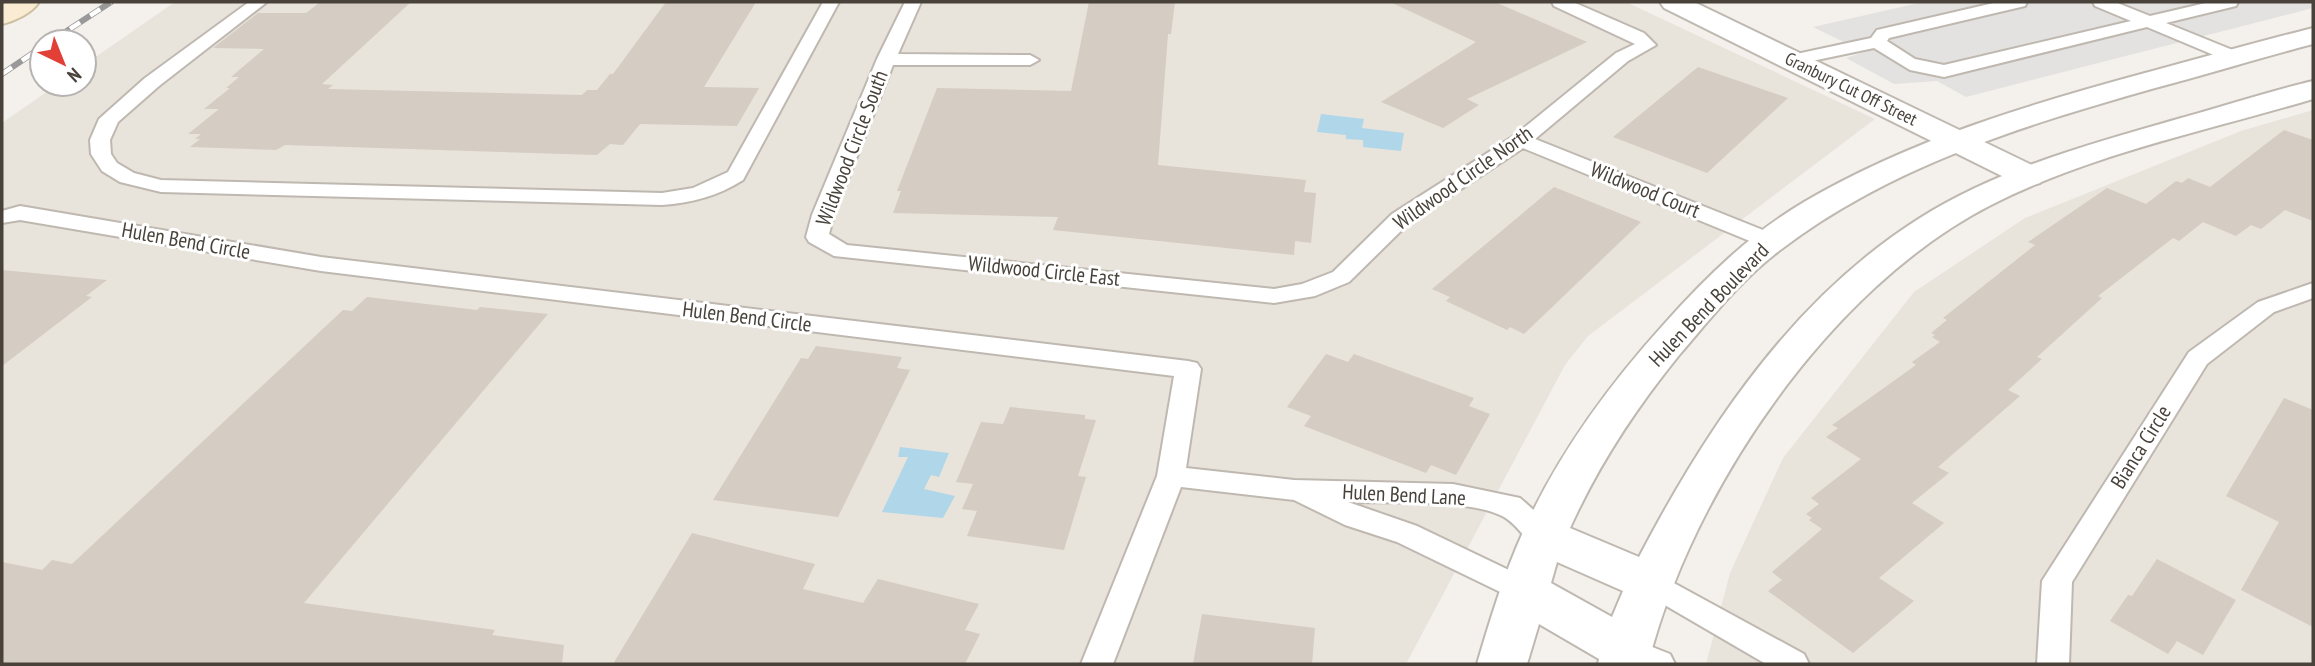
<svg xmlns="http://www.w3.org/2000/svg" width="2315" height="666" font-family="'PT Sans Narrow',sans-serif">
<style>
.residential{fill:#e8e3db}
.parking{fill:#e4e2e0}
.water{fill:#b0d7e9}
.building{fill:#d5ccc3}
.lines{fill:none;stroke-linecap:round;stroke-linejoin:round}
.service-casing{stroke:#bfb8b0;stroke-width:4}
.minor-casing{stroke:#bfb8b0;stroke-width:4}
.tertiary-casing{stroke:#bfb8b0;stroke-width:4}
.secondary-casing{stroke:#cebfa1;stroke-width:4}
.service{fill:#fff;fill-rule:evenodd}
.minor{fill:#fff;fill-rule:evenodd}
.tertiary{fill:#fff;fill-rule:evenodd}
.secondary{fill:#f9ecd2;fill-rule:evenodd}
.rail-casing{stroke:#999;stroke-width:6}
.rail{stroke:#fff;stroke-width:4.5;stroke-dasharray:12;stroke-linecap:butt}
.labels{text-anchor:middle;stroke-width:6;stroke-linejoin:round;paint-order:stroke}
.far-street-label{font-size:18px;fill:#48423b;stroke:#fff}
.street-label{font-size:21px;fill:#48423b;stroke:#fff}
</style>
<rect width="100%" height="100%" fill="#f4f1ec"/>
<path class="residential" d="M175,2h1451l249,117 -287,217 -23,29 -159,299h-1404v-541l56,-39h26v-19z
M2313,110v554h-607l24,-91 53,-115 131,-166 111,-74 216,-87z"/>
<path class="parking" d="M1923,2h390v6l-347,89 -29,-16 -43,3 -48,-26 18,-6 -51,-25z"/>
<path class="water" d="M1321,114l43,5 -2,9 42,5 -3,18 -38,-4v-7l-17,-1v-4l-29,-3z
M900,447l49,6 -10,24 -8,-2 -7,14 31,7 -12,22 -61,-6 26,-55h-10z"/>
<path class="building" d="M411,2l-89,82 11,1 -5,4 254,6 5,-5h10l13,-16h3l53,-72h90l-52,85 55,1 -22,38 -97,-2 -17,21 -13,-1 -13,11 -312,-10 -9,5 -86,-3 10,-8h-5l6,-5h-13l31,-25h-15l26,-21h-4l13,-11h-8l33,-28 -51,-1 45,-35h48l13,-10z
M1089,2h86l-4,32h-3l-10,131 148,15 -2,12 12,1 -5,50 -16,-2 -1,14 -241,-25 5,-13 -165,-4 8,-22h-4l40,-103 134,3z
M1390,2h105l92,40 -120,57 12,6 -36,23 -62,-26 95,-60z
M1698,67l90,31 -81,75 -94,-36z
M2284,130l29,10v81l-28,-11 -24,19 -10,-4 -15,11 -33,-14 -24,19 -6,-3 -75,58 4,2 -65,59 5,2 -34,31 12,6 -82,71 11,6 -37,30 32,20 -65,55 35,23 -61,52 -85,-62 14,-11 -10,-8 50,-43 -13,-9 3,-2 -6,-4 13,-10 -8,-6 50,-39 -35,-22 12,-9 -6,-3 84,-60 -4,-3 28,-20 -8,-5 3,-2 -4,-2 16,-13 -4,-2 92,-73 -7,-3 79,-54 39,16 30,-23 6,2 6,-5 22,9z
M1554,187l87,35 -117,112 -14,-7 -3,3 -61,-29 4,-4 -18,-8z
M2,270l105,10 -21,16 6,1 -90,69z
M367,297l110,13 3,-3 68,7 -244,289 191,27 -3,5 72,10 -2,19h-560v-102l40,8 10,-10 20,4 271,-254 9,1z
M816,346l86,11 -5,11 13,2 -72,147 -125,-17 88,-142 7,1z
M1326,354l22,8 6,-8 120,44 -5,8 21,8 -34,61 -25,-10 -5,8 -122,-47 7,-10 -24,-9z
M2284,398l29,12v217l-72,-37 38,-68 -53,-26z
M1010,407l75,8v4l11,1 -18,56 8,1 -22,73 -97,-14 10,-25 -15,-2 11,-25 -17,-2 25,-60 22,2z
M692,533l123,31 -12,25 60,14 15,-24 101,25 -14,26 15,4 -15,30h-352z
M2157,559l79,41 -33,55 -26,-14 -9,13 -58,-33 18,-26 4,1z
M1202,614l113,14 -3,36h-119z"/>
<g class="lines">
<g class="service-casing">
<path id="service" d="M249,2h18l-108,84 -41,36 -8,18 1,14 6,9 17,10 27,7 501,13 31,-5 35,-16 95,-170h16l-96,178c-25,16 -52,23 -81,25l-501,-13 -41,-10 -18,-11 -11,-17 -1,-14 9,-21 46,-41z
M905,2h16l-23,52 132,1 9,5 -9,5h-137l-59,150 -5,19 18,11 427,44 28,-5 31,-12 59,-58 122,-78 102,-83 19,-9 -81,-38 -2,-4h21l71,31 12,12 -28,16 -93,78 243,97 3,5 -3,5h-16l-239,-98 -115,76 -59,58 -34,14 -41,7 -440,-47 -25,-14 -3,-5 6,-22 65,-156z
M1998,2h29l-2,4 -136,32 -2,3 28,18 29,6 187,-44 -36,-15 -2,-4h22l35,14 60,-14h28l-2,4 -70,17 74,30 3,4 -9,5 -6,-1 -81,-34 -203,50 -34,-7 -36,-22 -81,17 -9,-5 3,-4 84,-18 6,-8z
M20,206l301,51 867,104 9,2 4,6 -15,99 108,12 159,4 67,14 34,30 5,8 -5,8c-28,9 -32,-20 -54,-29 -34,-16 -113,-12 -152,-13l69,24 119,57 4,9 -4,9 -11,3 -128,-62 -52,-17 -51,-25 -113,-13 -68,177h-32l76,-188 17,-100 -853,-105 -301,-51 -18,3v-12z
M2313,283v15l-39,14 -67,52 -135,218 -3,82h-32l5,-83 147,-229 69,-50z
M1650,570l154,84 5,10h-43l-127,-74 -4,-8 4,-8z
M1627,637l43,17 5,10c-21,0 -53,2 -64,-14l5,-9z"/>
</g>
<g class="minor-casing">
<path id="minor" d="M1660,2h34l346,167 4,7 -4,7 -12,3 -12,-3 -352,-175z"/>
</g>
<g class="tertiary-casing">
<path id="tertiary" d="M2313,28v16c-53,14 -105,30 -158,44 -130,37 -262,77 -372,160 -40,29 -71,69 -103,106 -44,54 -81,110 -110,174l69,29c68,-130 154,-259 281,-339 79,-50 171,-74 261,-100 44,-12 88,-27 132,-37v18c-107,32 -222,55 -322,106 -161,82 -300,287 -343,459h-50l1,-5 -60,-35 -12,40h-50c13,-44 27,-90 46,-132 35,-78 85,-146 142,-209 41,-46 85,-89 139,-121 106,-62 223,-97 341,-129 56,-15 112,-31 168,-45zM1557,562l66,29 -11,26 -61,-34z"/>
</g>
<g class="secondary-casing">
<path id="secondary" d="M7,2h32c-7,11 -24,19 -37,22v-19z"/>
</g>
<use href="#service" class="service"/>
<use href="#minor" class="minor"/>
<use href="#tertiary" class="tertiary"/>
<use href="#secondary" class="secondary"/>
<g class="rail-casing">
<path id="rail" d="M50,42l61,-40
M2,74l40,-27"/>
</g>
<use href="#rail" class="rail"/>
</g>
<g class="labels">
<g class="far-street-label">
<text transform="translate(1851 89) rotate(26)" y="6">Granbury Cut Off Street</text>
</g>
<g class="street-label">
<text transform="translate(852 148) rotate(-69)" y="7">Wildwood Circle South</text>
<text transform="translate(1463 178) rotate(-35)" y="7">Wildwood Circle North</text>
<text transform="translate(1645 190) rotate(22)" y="7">Wildwood Court</text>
<text transform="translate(186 241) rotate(10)" y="7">Hulen Bend Circle</text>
<text transform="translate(1044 271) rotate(6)" y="7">Wildwood Circle East</text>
<text transform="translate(1709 305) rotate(-46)" y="7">Hulen Bend Boulevard</text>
<text transform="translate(747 317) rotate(7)" y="7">Hulen Bend Circle</text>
<text transform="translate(2141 447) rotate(-58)" y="7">Bianca Circle</text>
<text transform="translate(1404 495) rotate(3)" y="7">Hulen Bend Lane</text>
</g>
</g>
<rect width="2315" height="666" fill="none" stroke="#48423b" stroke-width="7"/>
<g transform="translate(63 63) rotate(137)"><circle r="33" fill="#ffffff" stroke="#b6b3b1" stroke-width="2"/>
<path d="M0-5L12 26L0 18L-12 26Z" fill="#e24036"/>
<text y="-10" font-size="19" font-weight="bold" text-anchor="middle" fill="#48423b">N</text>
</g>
</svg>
